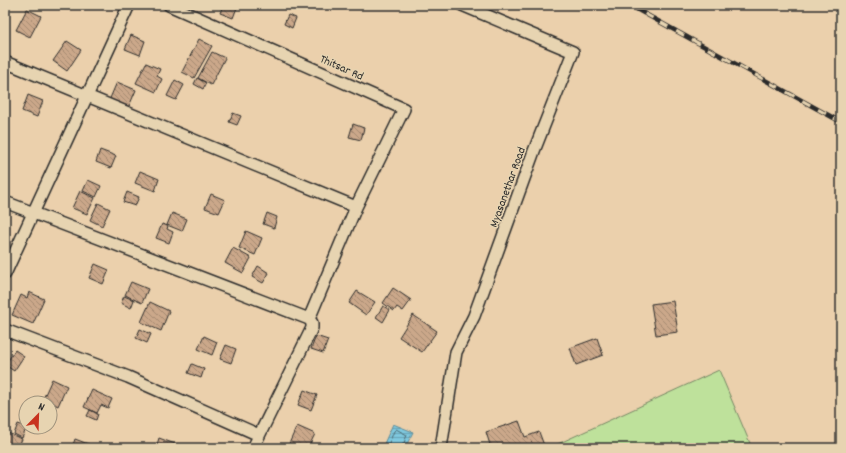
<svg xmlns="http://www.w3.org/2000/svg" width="846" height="453" font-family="Dekko,sans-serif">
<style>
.pitch{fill:#bee19b;stroke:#748663}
.water{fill:url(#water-rules);stroke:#5d8a97}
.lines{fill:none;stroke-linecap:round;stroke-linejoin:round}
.shore{stroke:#4d6a73;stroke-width:1}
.building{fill:url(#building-back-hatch);stroke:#2b2b2b}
.street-casing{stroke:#2b2b2b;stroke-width:14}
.street{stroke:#e7d4b1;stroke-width:11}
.rail-casing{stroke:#2b2b2b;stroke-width:4.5}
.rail{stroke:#e7d4b1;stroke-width:3;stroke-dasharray:9;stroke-linecap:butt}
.labels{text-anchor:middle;stroke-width:3;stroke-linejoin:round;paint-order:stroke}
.street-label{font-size:12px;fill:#2b2b2b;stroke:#e7d4b1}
</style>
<defs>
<pattern id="water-rules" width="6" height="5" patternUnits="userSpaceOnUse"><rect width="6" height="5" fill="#7fc9df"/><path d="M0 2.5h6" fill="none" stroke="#68a3b5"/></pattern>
<pattern id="building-back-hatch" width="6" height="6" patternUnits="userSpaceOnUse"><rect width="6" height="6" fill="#cba88a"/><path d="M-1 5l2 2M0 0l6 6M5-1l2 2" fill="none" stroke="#a58971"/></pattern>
</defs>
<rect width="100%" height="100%" fill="#ebd0ac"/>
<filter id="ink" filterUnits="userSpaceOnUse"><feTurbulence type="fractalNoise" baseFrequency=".025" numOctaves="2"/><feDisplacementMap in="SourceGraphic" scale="8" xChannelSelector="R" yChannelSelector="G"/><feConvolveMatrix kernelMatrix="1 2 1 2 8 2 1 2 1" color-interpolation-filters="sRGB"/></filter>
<g filter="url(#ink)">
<path class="pitch" d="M719,370l33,78h-203z"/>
<path class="water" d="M393,424l20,8 -8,16h-23z"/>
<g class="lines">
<path class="shore" d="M387,448l7,-17 2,-2 11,6 -5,13"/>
</g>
<path class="building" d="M223,5h15l-5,13 -13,-5z
M27,9l14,7 -11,21 -14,-7z
M288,15l8,3 -4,10 -8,-4z
M131,35l14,6 -5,14 -15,-6z
M199,39l13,7 -18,32 -12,-6z
M67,41l14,9 -14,21 -14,-10z
M212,52l13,6 -14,27 -13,-7z
M146,63l14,6 -3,7 5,3 -6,13 -20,-9z
M197,78l9,5 -3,6 -9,-5z
M175,80l9,5 -8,15 -9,-4z
M117,82l19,8 -9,21 -19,-8z
M28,95l15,6 -6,16 -15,-6z
M233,113l8,3 -4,9 -8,-3z
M353,124l11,4 -3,12 -12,-3z
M100,150l16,6 -5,12 -15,-6z
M140,171l19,8 -4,12 -20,-8z
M88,180l13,6 -5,11 -13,-6z
M80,191l15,7 -8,16 -15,-6z
M127,192l12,5 -4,9 -12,-4z
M211,194l14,6 -6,13 -14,-5z
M98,203l12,6 -8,17 -12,-6z
M172,213l15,6 -5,12 -15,-6z
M267,213l10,4 -3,11 -11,-4z
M162,224l6,2 -1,3 6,3 -4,11 -13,-5z
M246,231l16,7 -7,17 -16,-7z
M233,248l18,10 -8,15 -18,-10z
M95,264l14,6 -6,14 -14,-6z
M258,266l11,7 -6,10 -11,-6z
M131,282l17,7 -6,14 -17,-8z
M393,288l18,12 -8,11 -6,-4 -3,4 -11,-8z
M357,291l18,11 -9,13 -17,-12z
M29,292l15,7 -11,25 -21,-9 9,-20 6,3z
M124,296l10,4 -3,8 -10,-5z
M673,301l5,31 -22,3 -5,-31z
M150,302l19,9 -8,20 -20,-9z
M383,306l7,4 -7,12 -7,-5z
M413,315l24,16 -15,21 -23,-15z
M140,329l11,5 -4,9 -11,-5z
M204,336l13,6 -5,13 -14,-6z
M316,336l12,4 -5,13 -12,-4z
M597,338l6,17 -27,10 -6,-17z
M226,345l10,4 -5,14 -11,-4z
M15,350l9,6 -10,15 -9,-6z
M192,364l12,5 -3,9 -13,-5z
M52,379l15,7 -9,20 -15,-7z
M92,390l20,9 -4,9 -7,-3 -4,8 -13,-6z
M304,390l13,5 -6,15 -13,-5z
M90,410l8,4 -2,6 -9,-4z
M519,421l6,16 14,-5 6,16h-54l-5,-16z
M18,424l9,3 -5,11 -8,-4z
M297,426l18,8 -7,14h-16l-4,-2z
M8,433l14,6 -4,9h-8l-5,-2v-7z
M159,438l16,6 -1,4h-18z
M75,439l21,8v1h-24z"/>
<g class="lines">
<g class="street-casing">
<path id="street" d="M169,5l235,104 -48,98
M5,62l351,145 -47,112
M5,202l304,117 3,4v5l-59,120
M5,274l124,-269
M5,330l123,47 131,58
M441,448l15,-96 18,-36 60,-165 39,-99 -111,-47"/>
</g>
<use href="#street" class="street"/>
<g class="rail-casing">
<path id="rail" d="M629,5l212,117"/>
</g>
<use href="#rail" class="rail"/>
</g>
</g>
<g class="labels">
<g class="street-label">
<text transform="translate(342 67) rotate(24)" y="4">Thitsar Rd</text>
<text transform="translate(507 187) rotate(-70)" y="4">Myasanethar Road</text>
</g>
</g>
<rect width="846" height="453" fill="none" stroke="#e7d4b1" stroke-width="20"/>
<rect x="10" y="10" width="826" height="433" fill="none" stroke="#2b2b2b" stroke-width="1.5" filter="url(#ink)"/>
<g transform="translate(38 415) rotate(23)"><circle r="19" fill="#e7d4b1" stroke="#9c907b"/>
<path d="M0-3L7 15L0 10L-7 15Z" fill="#c8321e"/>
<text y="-6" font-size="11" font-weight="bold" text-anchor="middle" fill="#2b2b2b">N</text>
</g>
</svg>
